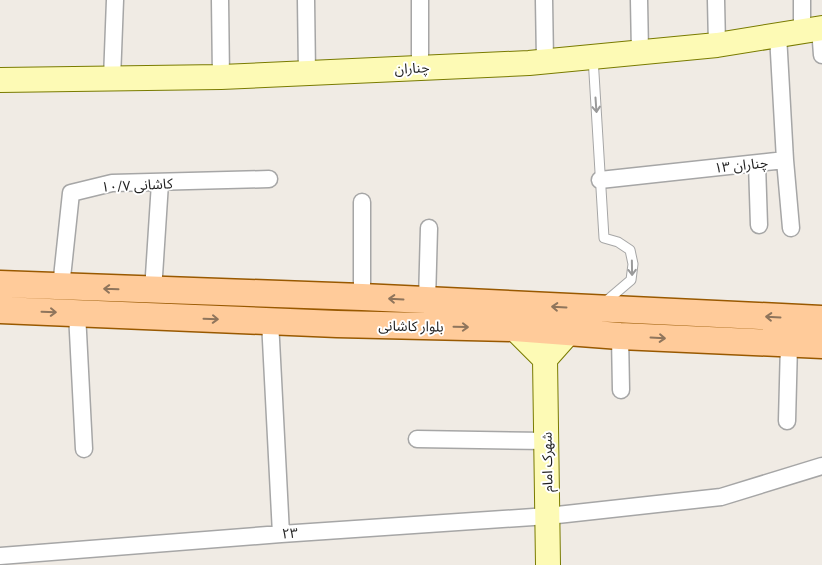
<svg xmlns="http://www.w3.org/2000/svg" width="822" height="565" font-family="'Roboto Condensed','Noto Sans Arabic',sans-serif">
<style>
.lines{fill:none;stroke-linecap:round;stroke-linejoin:round}
.lane-casing{stroke:#a6a6a6;stroke-width:11}
.street-casing{stroke:#a6a6a6;stroke-width:19}
.secondary-casing{stroke:#797b00;stroke-width:26}
.primary-casing{stroke:#995900;stroke-width:29}
.lane{stroke:#fff;stroke-width:9}
.street{stroke:#fff;stroke-width:16}
.secondary{stroke:#fdfab5;stroke-width:24}
.primary{stroke:#ffcb9a;stroke-width:26}
.oneway{stroke:#9a9a9a}
.oneway2{stroke:#8f755c}
.labels{text-anchor:middle;stroke-width:4;stroke-linejoin:round;paint-order:stroke}
.street-label{font-size:14px;fill:#1f1f1f;stroke:#fff}
</style>
<rect width="100%" height="100%" fill="#f0ebe4"/>
<g class="lines">
<g class="lane-casing">
<path id="lane" d="M593,57l11,181 14,4 12,8 3,14 -2,16 -27,23"/>
</g>
<g class="street-casing">
<path id="street" d="M220,0l1,77
M306,0l1,73
M420,0v68
M544,0l1,61
M639,0l1,52
M716,0l1,45
M802,0v31
M820,28l2,27
M112,79l3,-79
M785,160l6,68
M757,164l2,61
M600,180l185,-20 -7,-125
M362,202v95
M61,287l10,-94 41,-10 157,-4
M153,291l7,-108
M427,301l2,-73
M77,313l7,136
M270,321l11,213
M620,336l1,54
M787,421l2,-77
M417,439l130,2
M0,556l281,-22 267,-18 173,-19 101,-31"/>
</g>
<g class="secondary-casing">
<path id="secondary" d="M0,80l221,-3 308,-14 188,-18 105,-17
M514,328l31,31
M548,565l-3,-206 24,-27"/>
</g>
<g class="primary-casing">
<path id="primary" d="M0,284l362,13 460,22
M0,310l337,14 177,4 106,8 202,9"/>
</g>
<use href="#lane" class="lane"/>
<use href="#street" class="street"/>
<use href="#secondary" class="secondary"/>
<use href="#primary" class="primary"/>
</g>
<defs><path id="oneway-shaft" d="M-6 0H5M1.5-3L5.5 0L1.5 3" fill="none" stroke-width="1.6" stroke-linecap="round" stroke-linejoin="round" transform="scale(1.25)"/></defs>
<g class="oneway">
<use href="#oneway-shaft" transform="translate(596 105) rotate(86)"/>
<use href="#oneway-shaft" transform="translate(632 268) rotate(89)"/>
</g>
<g class="oneway2">
<use href="#oneway-shaft" transform="translate(111 289) rotate(-178)"/>
<use href="#oneway-shaft" transform="translate(396 299) rotate(-177)"/>
<use href="#oneway-shaft" transform="translate(559 307) rotate(-177)"/>
<use href="#oneway-shaft" transform="translate(49 312) rotate(2)"/>
<use href="#oneway-shaft" transform="translate(773 317) rotate(-177)"/>
<use href="#oneway-shaft" transform="translate(211 319) rotate(2)"/>
<use href="#oneway-shaft" transform="translate(461 327) rotate(1)"/>
<use href="#oneway-shaft" transform="translate(658 338) rotate(3)"/>
</g>
<g class="labels">
<g class="street-label">
<text transform="translate(412 68) rotate(-3)" y="5">چناران</text>
<text transform="translate(741 165) rotate(-6)" y="5">چناران ۱۳</text>
<text transform="translate(137 185) rotate(-3)" y="5">۱۰/۷ کاشانی</text>
<text transform="translate(411 326) rotate(1)" y="5">بلوار کاشانی</text>
<text transform="translate(547 462) rotate(-91)" y="5">شهرک امام</text>
<text transform="translate(290 533) rotate(-4)" y="5">۲۳</text>
</g>
</g>
</svg>
